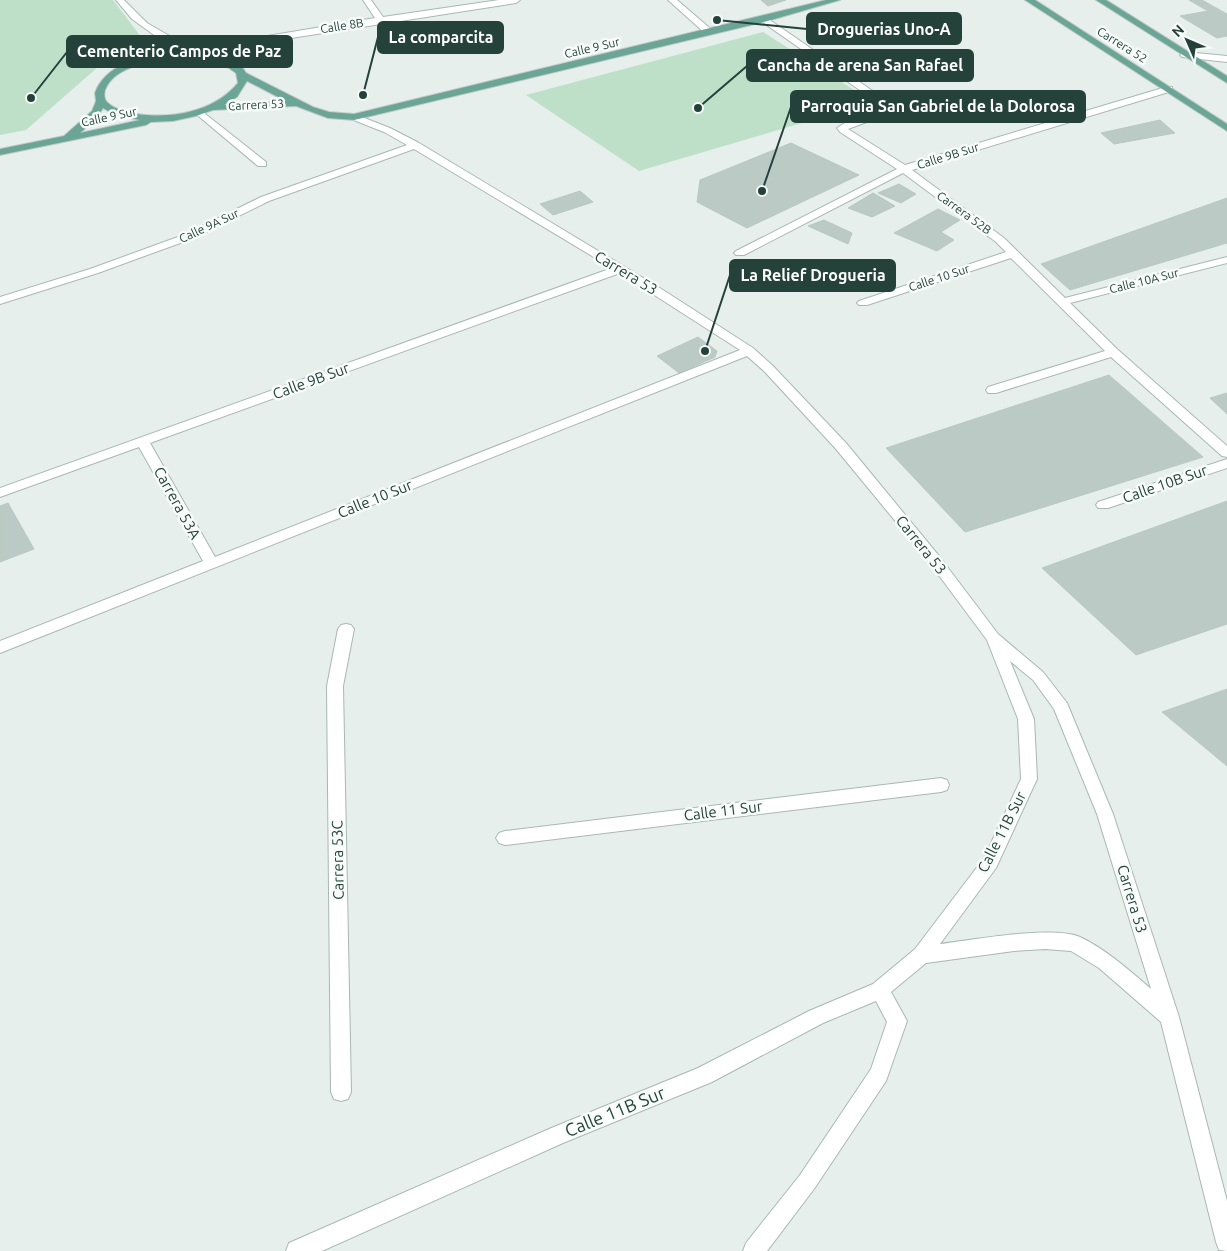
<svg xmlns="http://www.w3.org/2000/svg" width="1227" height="1251" font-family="Ubuntu,sans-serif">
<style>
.green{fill:#bfe0c8}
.building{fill:#bbcac4;stroke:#b8c9c2}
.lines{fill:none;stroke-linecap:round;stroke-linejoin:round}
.minor-casing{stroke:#a8b8b2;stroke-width:2}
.major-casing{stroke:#c2cac8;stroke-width:2}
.minor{fill:#fff;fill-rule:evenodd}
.major{fill:#6aa596;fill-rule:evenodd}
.labels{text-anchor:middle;stroke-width:5;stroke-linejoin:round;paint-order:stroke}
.far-street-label{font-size:12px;fill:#24423a;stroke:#f7fbf9}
.street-label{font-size:15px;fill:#24423a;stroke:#f7fbf9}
.near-street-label{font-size:18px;fill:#24423a;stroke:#f7fbf9}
.leader{fill:none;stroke:#24423a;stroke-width:2}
.callout-dot{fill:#24423a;stroke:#f7fbf9;stroke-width:2}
.callout{fill:#24423a;stroke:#24423a;stroke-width:2}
.callout-label{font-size:16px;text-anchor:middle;font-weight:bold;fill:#fff}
</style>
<rect width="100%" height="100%" fill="#e6efeb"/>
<path class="green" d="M0,0h113l32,42 -13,12 -34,13 -72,63 -26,5z
M763,32l110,70 -234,69 -113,-76z"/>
<path class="building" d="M761,0h25l-18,6z
M1189,0h13l25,14v22l-10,2 -37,-22 28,-5z
M1160,120l15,13 -61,11 -13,-11z
M791,143l68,32 -112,53 -50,-26 3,-22z
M899,184l17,10 -15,9 -23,-10z
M580,191l13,11 -40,13 -13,-11z
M873,193l22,13 -23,11 -24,-9z
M1227,198v45l-157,47 -29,-26z
M938,209l22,11 -19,12 13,8 -17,11 -43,-18z
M824,220l28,13 -4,11 -40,-18z
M698,337l19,14 -2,6 -36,16 -22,-17z
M1109,375l94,82 -238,75 -79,-84z
M1227,393v21l-17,-16z
M1227,501v123l-91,31 -94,-87z
M8,503l26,46 -34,13v-56z
M1227,689v77l-65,-54z"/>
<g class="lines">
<g class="minor-casing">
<path id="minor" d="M116,0h8l23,23 50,29 28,-9 150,-25 -12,-18h8l12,17 116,-17h21l-4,3 -289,45c-32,11 -29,13 -58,-4l-5,14 -5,3 -5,-3 7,-18 -29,-21z
M668,0h9l35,30v4h-6z
M764,16l129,89 2,2 -7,7 -40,15 57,36 261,-78h6v4l-260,79 92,68 61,60 162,-41v6l-157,40 47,46 110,97v11l-5,-1 -111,-99 -115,36h-8l-2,-3 2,-3 117,-36 -94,-93 -144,47h-8l-2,-2 2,-2 147,-49 -10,-10 -93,-69 -159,82h-8l-2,-2 2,-2 161,-82 -57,-37 -3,-4 6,-4 41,-17 -123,-86v-4z
M1185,52l42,4v6l-45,-5 -2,-2z
M199,109l67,53v4h-8l-62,-52 -2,-2z
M354,114l36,14 29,15 244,147 90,58 20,18 73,77 93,113 59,78 45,38 24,31 46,111 66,203 48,184v50l-8,-1 -3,-8 -55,-220 -62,-54 -28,-17 -26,-2 -31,2 -88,12 -35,29 16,29 -21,60 -72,108 -47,62h-24l3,-8 54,-68 71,-106 16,-47 -11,-21 -53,22 -111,59 -149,61 -241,108h-36l3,-8 260,-114 149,-61 111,-57 64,-27 42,-35 69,-91 37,-79 -3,-60 -31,-79 -58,-78 -93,-113 -71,-77 -18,-16 -747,297v-12l203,-80 -64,-114 -139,50v-9l612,-220 -198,-119 -145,52 -75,37 -96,35 -98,31v-7l90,-28 96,-35 75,-37 146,-52 -23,-13 -33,-13 -2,-2zM620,273l120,77 -525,207 -65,-114zM1010,661l23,19 21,29 43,105 54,175c-22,-19 -44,-39 -71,-52 -26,-12 -109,3 -140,7l56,-76 41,-89 -3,-60z
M1227,459v9l-119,40h-10l-2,-3 2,-3z
M346,624l5,1 3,4 -11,57 8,406 -3,7 -7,2 -7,-2 -3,-7 -4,-406 11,-57 3,-4z
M941,778l6,2 2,5 -2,5 -6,2 -436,53 -6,-2 -3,-5 3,-5 6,-2z"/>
</g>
<g class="major-casing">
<path id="major" d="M826,0h14l-76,22 -410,98 -26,-2 -32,-12 -83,4 -17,6 -23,5 -22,1 -5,3 -146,30v-6l64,-13 28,-25 4,-10 -1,-8c5,-14 16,-23 29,-29 25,-11 108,-20 122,9l67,34 16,5 25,2zM195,58l28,6 13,9 2,10c-24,29 -66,36 -101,31 -10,-2 -21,-4 -29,-11 -4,-3 -4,-9 -3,-13 12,-30 64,-30 90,-32zM247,81l39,20 -62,4 13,-8zM103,108l12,7 25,5 -60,13 16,-14z
M1025,0h10l192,124v7z
M1096,0h10l121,76v7z"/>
</g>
<use href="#minor" class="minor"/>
<use href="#major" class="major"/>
</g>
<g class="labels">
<g class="far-street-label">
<text transform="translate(342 26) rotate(-9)" y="4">Calle 8B</text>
<text transform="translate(1122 45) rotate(32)" y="4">Carrera 52</text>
<text transform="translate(592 48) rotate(-13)" y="4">Calle 9 Sur</text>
<text transform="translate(256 105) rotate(-3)" y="4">Carrera 53</text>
<text transform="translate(109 117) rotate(-12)" y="4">Calle 9 Sur</text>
<text transform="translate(948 156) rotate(-17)" y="4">Calle 9B Sur</text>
<text transform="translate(964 213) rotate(36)" y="4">Carrera 52B</text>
<text transform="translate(209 226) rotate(-25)" y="4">Calle 9A Sur</text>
<text transform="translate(939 278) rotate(-18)" y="4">Calle 10 Sur</text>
<text transform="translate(1144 281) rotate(-14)" y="4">Calle 10A Sur</text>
</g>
<g class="street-label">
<text transform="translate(626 273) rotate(31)" y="5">Carrera 53</text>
<text transform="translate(311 381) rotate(-20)" y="5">Calle 9B Sur</text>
<text transform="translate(1165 484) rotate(-19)" y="5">Calle 10B Sur</text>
<text transform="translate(375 499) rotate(-22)" y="5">Calle 10 Sur</text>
<text transform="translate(177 503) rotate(61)" y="5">Carrera 53A</text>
<text transform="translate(921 545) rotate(51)" y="5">Carrera 53</text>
<text transform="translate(723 811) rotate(-7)" y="5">Calle 11 Sur</text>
<text transform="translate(1002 832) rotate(-63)" y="5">Calle 11B Sur</text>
<text transform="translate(338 860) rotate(-91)" y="5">Carrera 53C</text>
<text transform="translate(1132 899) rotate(73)" y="5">Carrera 53</text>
</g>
<g class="near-street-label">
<text transform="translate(615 1112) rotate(-22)" y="6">Calle 11B Sur</text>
</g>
</g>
<path class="leader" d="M717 20L807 29M363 95L378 37M31 98L67 52M698 108L747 66M762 191L791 107M705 351L730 275"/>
<g class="callout-dot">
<circle cx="717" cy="20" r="5"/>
<circle cx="363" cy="95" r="5"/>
<circle cx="31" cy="98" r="5"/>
<circle cx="698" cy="108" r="5"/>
<circle cx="762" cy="191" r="5"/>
<circle cx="705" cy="351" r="5"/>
</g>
<g class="callout">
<rect x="807" y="13" width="154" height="31" rx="5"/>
<rect x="378" y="22" width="125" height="31" rx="5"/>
<rect x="67" y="36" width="225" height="31" rx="5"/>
<rect x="747" y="50" width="226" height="31" rx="5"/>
<rect x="791" y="91" width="294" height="31" rx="5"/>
<rect x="730" y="260" width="165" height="31" rx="5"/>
</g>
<g class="callout-label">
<text x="884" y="35">Droguerias Uno-A</text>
<text x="441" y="43">La comparcita</text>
<text x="179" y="57">Cementerio Campos de Paz</text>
<text x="860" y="71">Cancha de arena San Rafael</text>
<text x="938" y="112">Parroquia San Gabriel de la Dolorosa</text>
<text x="813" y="281">La Relief Drogueria</text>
</g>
<g transform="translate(1187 40) rotate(315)" stroke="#f7fbf9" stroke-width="4" paint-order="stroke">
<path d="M0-4L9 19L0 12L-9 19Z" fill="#24423a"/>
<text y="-8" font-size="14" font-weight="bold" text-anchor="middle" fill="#24423a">N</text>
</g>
</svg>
